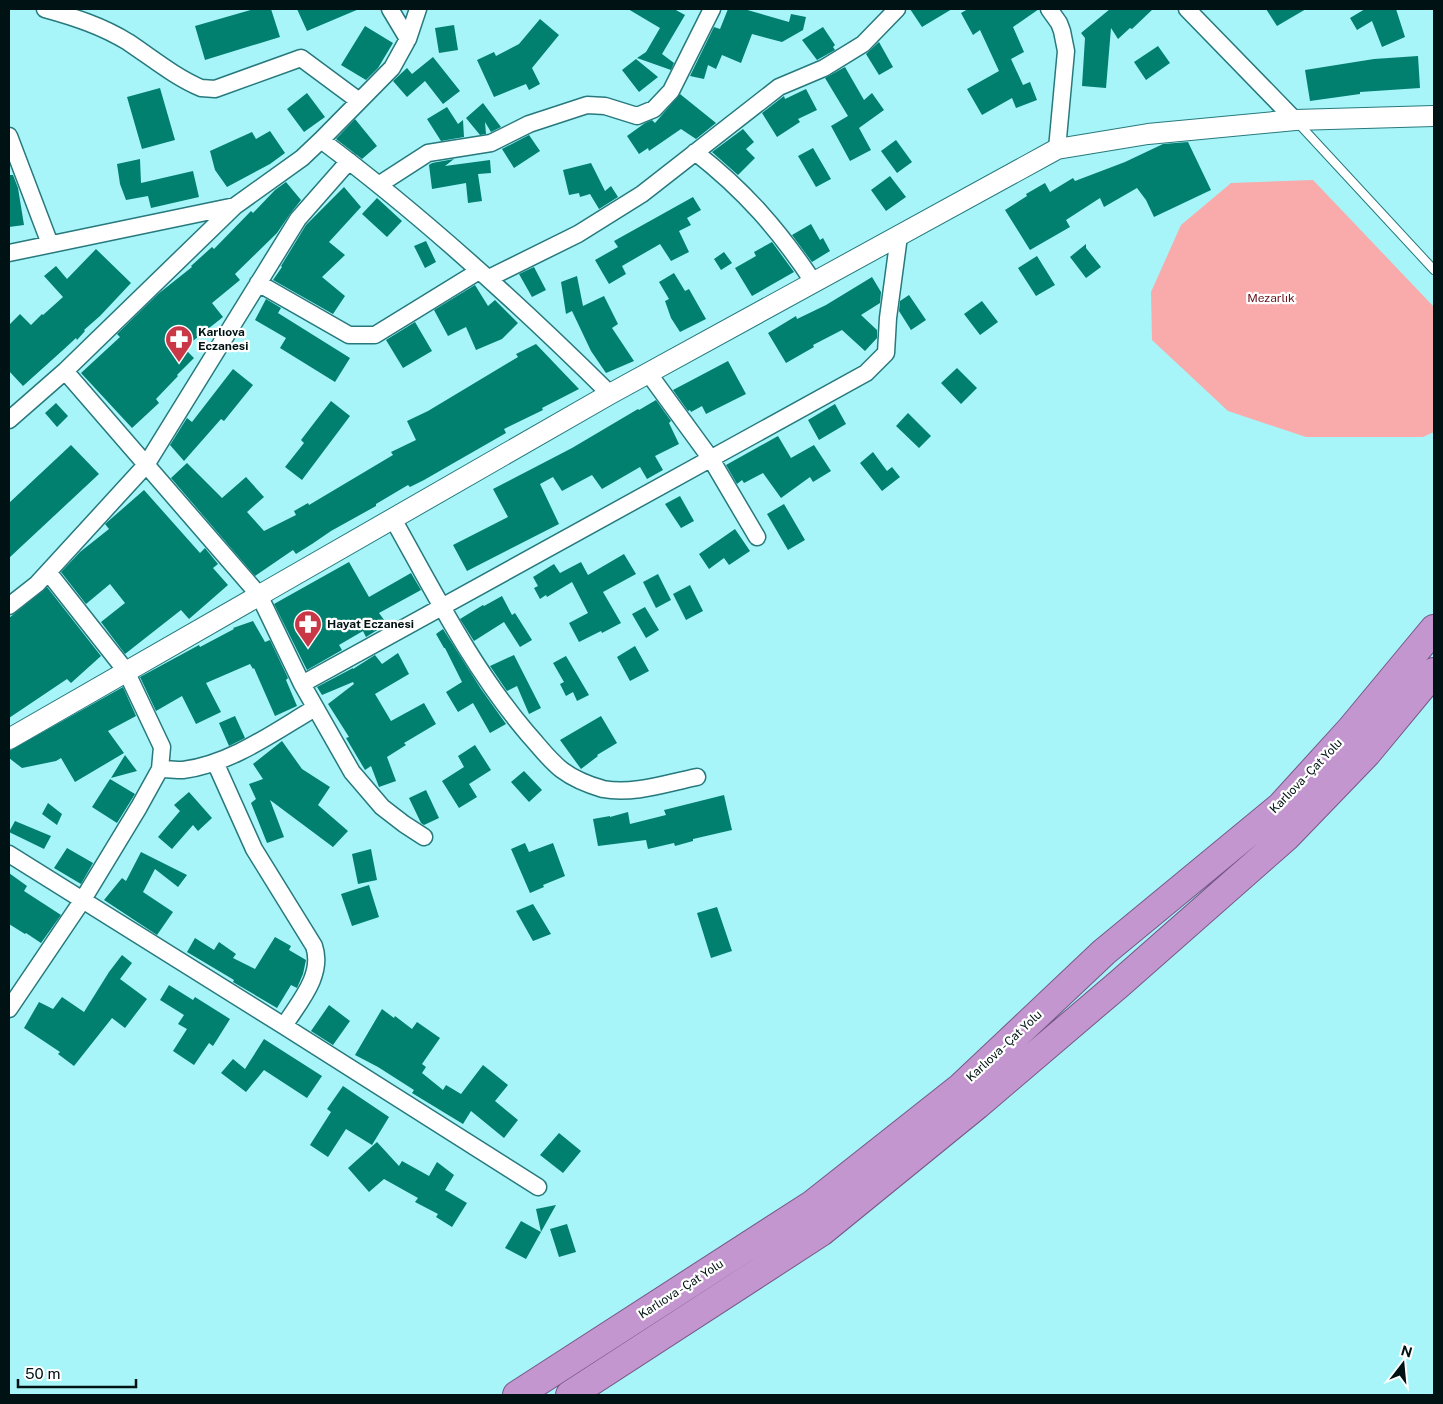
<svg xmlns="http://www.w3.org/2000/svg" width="1443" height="1404" font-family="'Public Sans',sans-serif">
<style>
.green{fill:#f8abaa}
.building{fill:#017f6f}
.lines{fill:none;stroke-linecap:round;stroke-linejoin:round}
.service-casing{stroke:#27797d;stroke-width:10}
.minor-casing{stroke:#27797d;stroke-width:19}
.tertiary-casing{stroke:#27797d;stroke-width:22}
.trunk-casing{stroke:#765786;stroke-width:30}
.service{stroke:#fff;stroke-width:8}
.minor{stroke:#fff;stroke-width:16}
.tertiary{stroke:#fff;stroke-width:20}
.trunk{stroke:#c496d0;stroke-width:28}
.labels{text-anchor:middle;stroke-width:4.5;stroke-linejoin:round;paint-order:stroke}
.park-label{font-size:12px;fill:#6d151f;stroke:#fff}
.poi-label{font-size:12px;font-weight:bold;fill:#001213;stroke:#fff;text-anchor:start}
.street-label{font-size:12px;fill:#001213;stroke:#fff}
</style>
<rect width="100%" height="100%" fill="#a7f5f9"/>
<path class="green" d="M1313,180l121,127v125l-11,5h-117l-78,-26 -76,-71 -1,-48 30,-67 50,-42z"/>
<path class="building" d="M254,9h17l9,28 -75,23 -10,-34z
M297,9h62l-52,22z
M628,9h46l11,6 -23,39 12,9 -3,7 -34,-12 9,-6 14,-24z
M728,9h16l45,13 2,-8 15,3 -3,13 -21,12 -30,-8 -11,29 -19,-8 -6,14 -8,-4 -4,14 -14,-3 24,-49 6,2z
M910,9h42l-30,18z
M968,9h71l-26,18 11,25 -13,7 12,26 7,-3 7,18 -21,8 -4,-10 -30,17 -15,-26 32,-18 -19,-41 -7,5 -12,-22z
M1110,9h43l-21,20 -2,-1 -12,11 -7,-11 -5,60 -24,-2 3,-48 -4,-5z
M1266,9h40l-29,17z
M1365,9h31l9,28 -23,10 -10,-26 -15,9 -7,-12z
M540,19l19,16 -27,33 8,16 -11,6 -3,-6 -32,13 -17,-37 17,-8 2,4 23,-12z
M454,25l4,25 -19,3 -4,-25z
M365,26l28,17 -15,25 -12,12 -25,-15z
M823,27l12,18 -2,2 2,3 -18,10 -15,-20z
M879,42l14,25 -14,8 -13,-21z
M1158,46l12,17 -24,17 -12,-18z
M1418,56l2,32 -60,4v2l-50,7 -5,-31 69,-11z
M433,57l27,34 -17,13 -18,-23 -18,16 -14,-16 14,-13 5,6z
M636,59l22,18 -19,15 -17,-22z
M845,67l19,33 8,-7 12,17 -25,18 12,22 -21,11 -19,-35 17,-10 -23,-38z
M160,88l15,52 -33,9 -15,-52z
M806,89l11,21 -19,9 2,3 -23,15 -15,-24 22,-17 1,3z
M307,93l18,24 -21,15 -17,-23z
M680,94l36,29 -20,16 -15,-10 -32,22 -1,-3 -9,6 -12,-18 18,-13 7,-3 3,3z
M483,103l18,24 -10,5 -6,-10 1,12 -6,1 -14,-17z
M447,107l11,17 5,-4 1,17 -23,4 -14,-22z
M355,119l22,27 -15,13 -26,-20z
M743,129l11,13 -8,7 9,9 -17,17 -26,-23z
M270,131l15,22 -15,11 -43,23 -12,-17 -5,-19 42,-19 4,7z
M529,135l11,16 -26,17 -12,-19z
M896,140l16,22 -15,11 -16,-22z
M1188,142l23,48 -57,27 -8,-17 -9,-12 -33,19 -4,-9 -34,22 4,7 -40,23 -25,-40 22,-14 -1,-2 19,-11 5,9 23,-14 2,3 50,-19 38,-18z
M813,148l18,31 -15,8 -18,-31z
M140,159l1,24 52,-12 6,26 -48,11 -3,-12 -22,4 -6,-16 -3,-20z
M454,159l-9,7 45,-6 1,13 -13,1 4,27 -14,2 -2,-20 -34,6 -3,-24 3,-2z
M591,163l14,28 6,-5 7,11 -19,12 -9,-15 -10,3 -1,-4 -10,2 -6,-25z
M9,175h4l5,13 6,37 -15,2z
M890,176l16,21 -20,14 -15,-21z
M286,182l15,18 -11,14 -13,19 -42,41 5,6 -28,23 11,14 -39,31 10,10 -17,17 1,1 -22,23 3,4 -27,25 -51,-55 39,-36 -3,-3 41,-40 34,-27 -1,-1 21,-19 2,2 37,-38 2,2 22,-23z
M344,187l17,20 -32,35 16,13 -23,22 23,19 -12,18 -60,-34 9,-13 -1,-1 25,-41z
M693,197l8,13 -14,8 4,7 -12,6 10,21 -18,9 -11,-17 -38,22 4,8 -17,10 -14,-24 23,-13 -4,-6z
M377,198l25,23 -15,16 -25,-23z
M811,224l9,16 3,-2 7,13 -18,11 -20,-27z
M426,241l10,21 -11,6 -11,-22z
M772,242l22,30 -42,24 -17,-28 21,-12 -2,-4z
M1086,244v4l15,19 -15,11 -16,-21z
M96,249l35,34 -31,33 -16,14 1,1 -8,9 -1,-2 -13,12 -40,36 -14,-15v-46l11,-11 11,11 11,-11 1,1 20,-18 -19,-21 12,-10 11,13z
M724,252l8,11 -11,7 -7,-11z
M1037,256l18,29 -19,11 -18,-28z
M534,267l12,23 -14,7 -13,-23z
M674,273l11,18 4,-2 17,30 -26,13 -9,-14 -6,-17 4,-2 -10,-17z
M577,276l6,30 21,-10 14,28 -6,4 22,33 -28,12 -15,-22 -19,-40 -6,3 -5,-32z
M872,277l9,15 -1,11 -19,12 16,15v8l-12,13 -23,-21 -29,15 1,2 -28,16 -18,-30 28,-17 1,3 29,-14z
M475,285l13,21 7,-6 23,23 -16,16 -26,11 -10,-23 -18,9 -14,-26z
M909,295l17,25 -15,10 -12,-19 1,-10z
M266,299l15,9 -3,5 72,45 -15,24 -55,-34 6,-10 -31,-18z
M982,301l16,21 -18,13 -16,-21z
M415,322l17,29 -29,17 -17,-28z
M536,344l43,45 -37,19 1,2 -39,19 2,4 -82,47 -14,7 -2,-2 -32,19v2l-45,25 -19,13 -16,10 -3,-4 -38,26 -84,-98 16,-15 35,35 24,-21 18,20 -17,15 17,19 32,-16 -2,-4 14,-8 1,2 84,-50 -2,-3 25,-12 -9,-19 21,-10 90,-54 -2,-3z
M728,361l18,33 -40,20 -4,-8 -11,6 -1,-2 -2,1 -15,-21z
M957,368l20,20 -16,16 -20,-21z
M233,369l20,16 -29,36 -3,-2 -37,42 -14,-16 17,-27 5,4z
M656,400l15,21 -2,2 10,21 -24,12 8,14 -16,9 -7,-12 -38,22 -10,-14 -30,16 -9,-14 -13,7 19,40 -92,47 -14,-26 55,-28 -15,-28 79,-41 66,-39 1,1z
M331,401l19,15 -48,64 -17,-13 19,-24 -3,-3z
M56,403l12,13 -11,11 -12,-14z
M835,404l11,20 -27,16 -11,-20z
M908,413l23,23 -12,12 -23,-22z
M778,436l13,22 23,-13 17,26 -18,11 -3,-5 -29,21 -18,-25 -19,10 -2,-3 -5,4 -11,-19z
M71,445l28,29 -90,84v-55z
M873,452l14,19 5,-4 8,10 -18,14 -22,-28z
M144,490l56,63 5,-5 13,16 -5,4 15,17 -39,34 -8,-9 -56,44 -24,-32 24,-19 -15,-19 -24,20 -25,-32 19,-20 29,-23 -4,-5z
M680,496l14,25 -13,7 -16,-24z
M784,504l21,36 -17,10 -21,-36z
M735,529l15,22 -21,14 -5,-7 -15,11 -10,-15z
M624,554l12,20 -33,18 18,31 -19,10 -1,-2 -22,11 -10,-19 19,-10 -16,-31 -25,15 -1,-2 -6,4 -6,-11 4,-2 -5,-9 21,-13 6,9 21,-11 7,13z
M349,562l20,35 42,-24 10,17 -42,23 8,11 -21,13 -3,-6 -24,14 3,5 -35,20 -33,-66z
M658,574l13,26 -15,8 -13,-26z
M690,585l13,26 -17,9 -13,-26z
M47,587l54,69 -30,27 -4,-4 -58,39v-100z
M502,596l10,19 3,-2 17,27 -12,7 -16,-25 -30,19 -14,-22 23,-14 1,1z
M645,607l14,23 -13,8 -14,-24z
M253,621l12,21 5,-2 18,38 -2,2 11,26 -22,10 -21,-48 -1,1 -3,-5 -44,19 15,29 -25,12 -14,-28 -26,15 -16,-34 59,-32 1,2 34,-18 -1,-1z
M443,629l38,60 25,35 -16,9 -17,-30 -15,9 -12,-20 16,-10 -17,-34h-1l-8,-14z
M635,646l14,25 -19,10 -13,-24z
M398,653l11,21 -34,20 16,27 33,-18 12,21 -32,19 2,2 -19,12 9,24 -17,6 -8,-21 -6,4 -19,-32 3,-1 -21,-33 26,-20 -1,-2 -31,13 -5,-8 36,-19v1l22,-14 7,9z
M514,655l27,53 -12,6 -12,-28 -10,5 -17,-25z
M566,656l23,39 -12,6 -4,-9 -7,4 -6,-12 4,-2 -11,-19z
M123,687l13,29 -28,15 16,22 -49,29 -14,-24 -5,3 -34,7 -13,-10v-7z
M235,716l10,22 -16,8 -10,-23z
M601,716l16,27 -20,12 1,1 -17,13 -21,-29z
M282,741l20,28 28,18 -12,18 30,26 -15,16 -63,-47 14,37 -17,6 -16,-40 5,-4 -7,-15 14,-5 -10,-15z
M475,745l16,25 -22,14 8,13 -18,11 -17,-27 22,-14 -6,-11z
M125,755l12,16 -26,7z
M524,771l18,19 -13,12 -18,-20z
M110,779l25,15 -18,29 -25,-16z
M426,790l13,28 -15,7 -3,-2 -12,-25z
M189,792l23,26 -14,13 -5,-6 -21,24 -14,-12 22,-26 -6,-6z
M724,795l8,35 -39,9v2l-18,5 -1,-3 -26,6 -2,-9 -48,6 -5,-27 17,-3v1l18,-5 2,12 36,-9 -2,-5z
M48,803l14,11 -5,11 -15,-11z
M15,821l36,15 -7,13 -35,-17z
M525,843l4,9 24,-9 12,33 -22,9 1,2 -14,6 -19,-44z
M67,848l26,15 -12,21 -27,-16z
M371,849l6,31 -19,4 -6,-30z
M141,852l46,23 -9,12 -23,-18 -12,23 30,20 -16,23 -53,-35 18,-22 4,3z
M9,873l18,13 -3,5 37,24 -20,28 -15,-10 -1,1 -16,-10z
M369,885l10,32 -27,9 -11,-32z
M533,904l18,30 -18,7 -17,-30z
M717,907l15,44 -21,7 -14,-45z
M275,937l16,9 -2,4 17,10 -3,14 -6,14 -6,-3 -14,23 -44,-26 1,-2 -47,-28 8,-14 19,12 5,-8 17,12 -3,4 22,11z
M122,955l10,8 -12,16 27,20 -22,29 -13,-10 -38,48 -16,-12 2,-2 -36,-24 15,-26 14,7 9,-12 22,15 25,-40z
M169,985l24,15 2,-3 35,22 -17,27 -4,-3 -15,22 -21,-14 14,-22 -9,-5 6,-9 -24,-15z
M329,1005l21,16 -17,24 -22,-14z
M382,1009l12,9 1,-2 17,13 5,-7 23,16 -18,26 4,3 -4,6 21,17 3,-5 15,9 22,-29 25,20 -13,16 23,19 -14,18 -33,-27 -8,13 -51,-31 2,-3 -36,-23 -23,-12z
M264,1039l58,37 -15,22 -43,-28 -18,22 -25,-19 12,-14 12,10z
M343,1086l46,31 -17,28 -26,-16 -18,28 -18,-12 21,-33 -4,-3z
M559,1133l22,18 -18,22 -23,-18z
M377,1142l22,24 3,-5 27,15 8,-14 17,13 -9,15 22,13 -15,24 -16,-10 2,-3 -23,-12 3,-4 -34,-19 -15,13 -21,-24z
M556,1205l-30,54 -21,-11 16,-27 20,11 -5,-23z
M567,1224l9,28 -17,5 -9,-28z"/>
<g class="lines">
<g class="service-casing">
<path id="service" d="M1298,123l136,147"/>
</g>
<g class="minor-casing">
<path id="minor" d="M45,9c29,8 57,17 83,33 24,16 47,35 73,46l14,1 86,-31 58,43
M390,9l18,30
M1049,9l10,14 3,8 4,20 -9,98
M1187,9l108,111
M9,136l41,108
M321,140c103,77 198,164 289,254
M695,152c49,38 85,79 119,131
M380,184l48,-31 63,-10 38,-19 58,-19 18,1 32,10 17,-7 17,-18 41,-82
M9,253l226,-47
M489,278l89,-44 64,-40 137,-107 45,-19 39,-24 34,-35
M258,283l91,52h26l104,-64
M65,371l194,224 43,89 50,88 30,35 22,17 20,13
M649,374l62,85 46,78
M9,420l56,-49 170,-165 67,-48 19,-18 71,-72 16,-29 10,-30
M393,519c41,73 80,151 135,215 11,12 21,26 34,36 12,9 27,15 41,19 30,6 64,-6 94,-12
M9,606l28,-22 109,-119 152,-246 51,-58
M302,684l564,-311 20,-20 2,-35 11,-82
M215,762l39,87 60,97c10,29 -15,56 -30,80
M160,769c7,0 15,1 23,1 48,-6 91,-38 132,-62
M9,854l275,172 254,161
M9,1009l73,-108 57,-94 21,-38 2,-22 -36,-76 -78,-99"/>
</g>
<g class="tertiary-casing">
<path id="tertiary" d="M9,739l601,-345 447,-245 91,-15 147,-14 139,-4"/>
</g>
<g class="trunk-casing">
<path id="trunk" d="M517,1395l296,-191 148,-117 143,-135 177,-146 70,-77 83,-100
M570,1395l251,-163 156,-127 142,-121 167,-147 81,-84 67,-81"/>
</g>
<use href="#service" class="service"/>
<use href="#minor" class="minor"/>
<use href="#tertiary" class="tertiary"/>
<use href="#trunk" class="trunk"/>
</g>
<defs>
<g id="pharmacy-pin" transform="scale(1.4375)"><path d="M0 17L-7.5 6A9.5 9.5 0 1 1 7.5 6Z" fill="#c83846" stroke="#fff"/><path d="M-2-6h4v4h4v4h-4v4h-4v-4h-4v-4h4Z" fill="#fff"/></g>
</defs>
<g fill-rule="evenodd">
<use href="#pharmacy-pin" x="179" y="339"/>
<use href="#pharmacy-pin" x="308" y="624"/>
</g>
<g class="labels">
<g class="park-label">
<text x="1271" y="302">Mezarlık</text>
</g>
<g class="poi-label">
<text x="198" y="336">Karlıova<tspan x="198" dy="14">Eczanesi</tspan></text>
<text x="327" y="628">Hayat Eczanesi</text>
</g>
<g class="street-label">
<text transform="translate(1306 776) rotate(-46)" y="4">Karlıova - Çat Yolu</text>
<text transform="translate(1004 1046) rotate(-43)" y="4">Karlıova - Çat Yolu</text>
<text transform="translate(681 1289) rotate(-33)" y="4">Karlıova - Çat Yolu</text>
</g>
</g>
<rect width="1443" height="1404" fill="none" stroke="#001213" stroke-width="20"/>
<g transform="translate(1403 1364) rotate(16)" stroke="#ffffff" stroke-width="4" paint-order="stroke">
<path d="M0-4L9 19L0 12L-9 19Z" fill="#001213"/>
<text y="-8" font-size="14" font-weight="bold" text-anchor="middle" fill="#001213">N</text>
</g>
<path d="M18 1379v8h118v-8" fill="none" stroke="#001213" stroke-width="2.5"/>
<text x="25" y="1379" font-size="15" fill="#001213" stroke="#ffffff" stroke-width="4" paint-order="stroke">50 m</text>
</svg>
